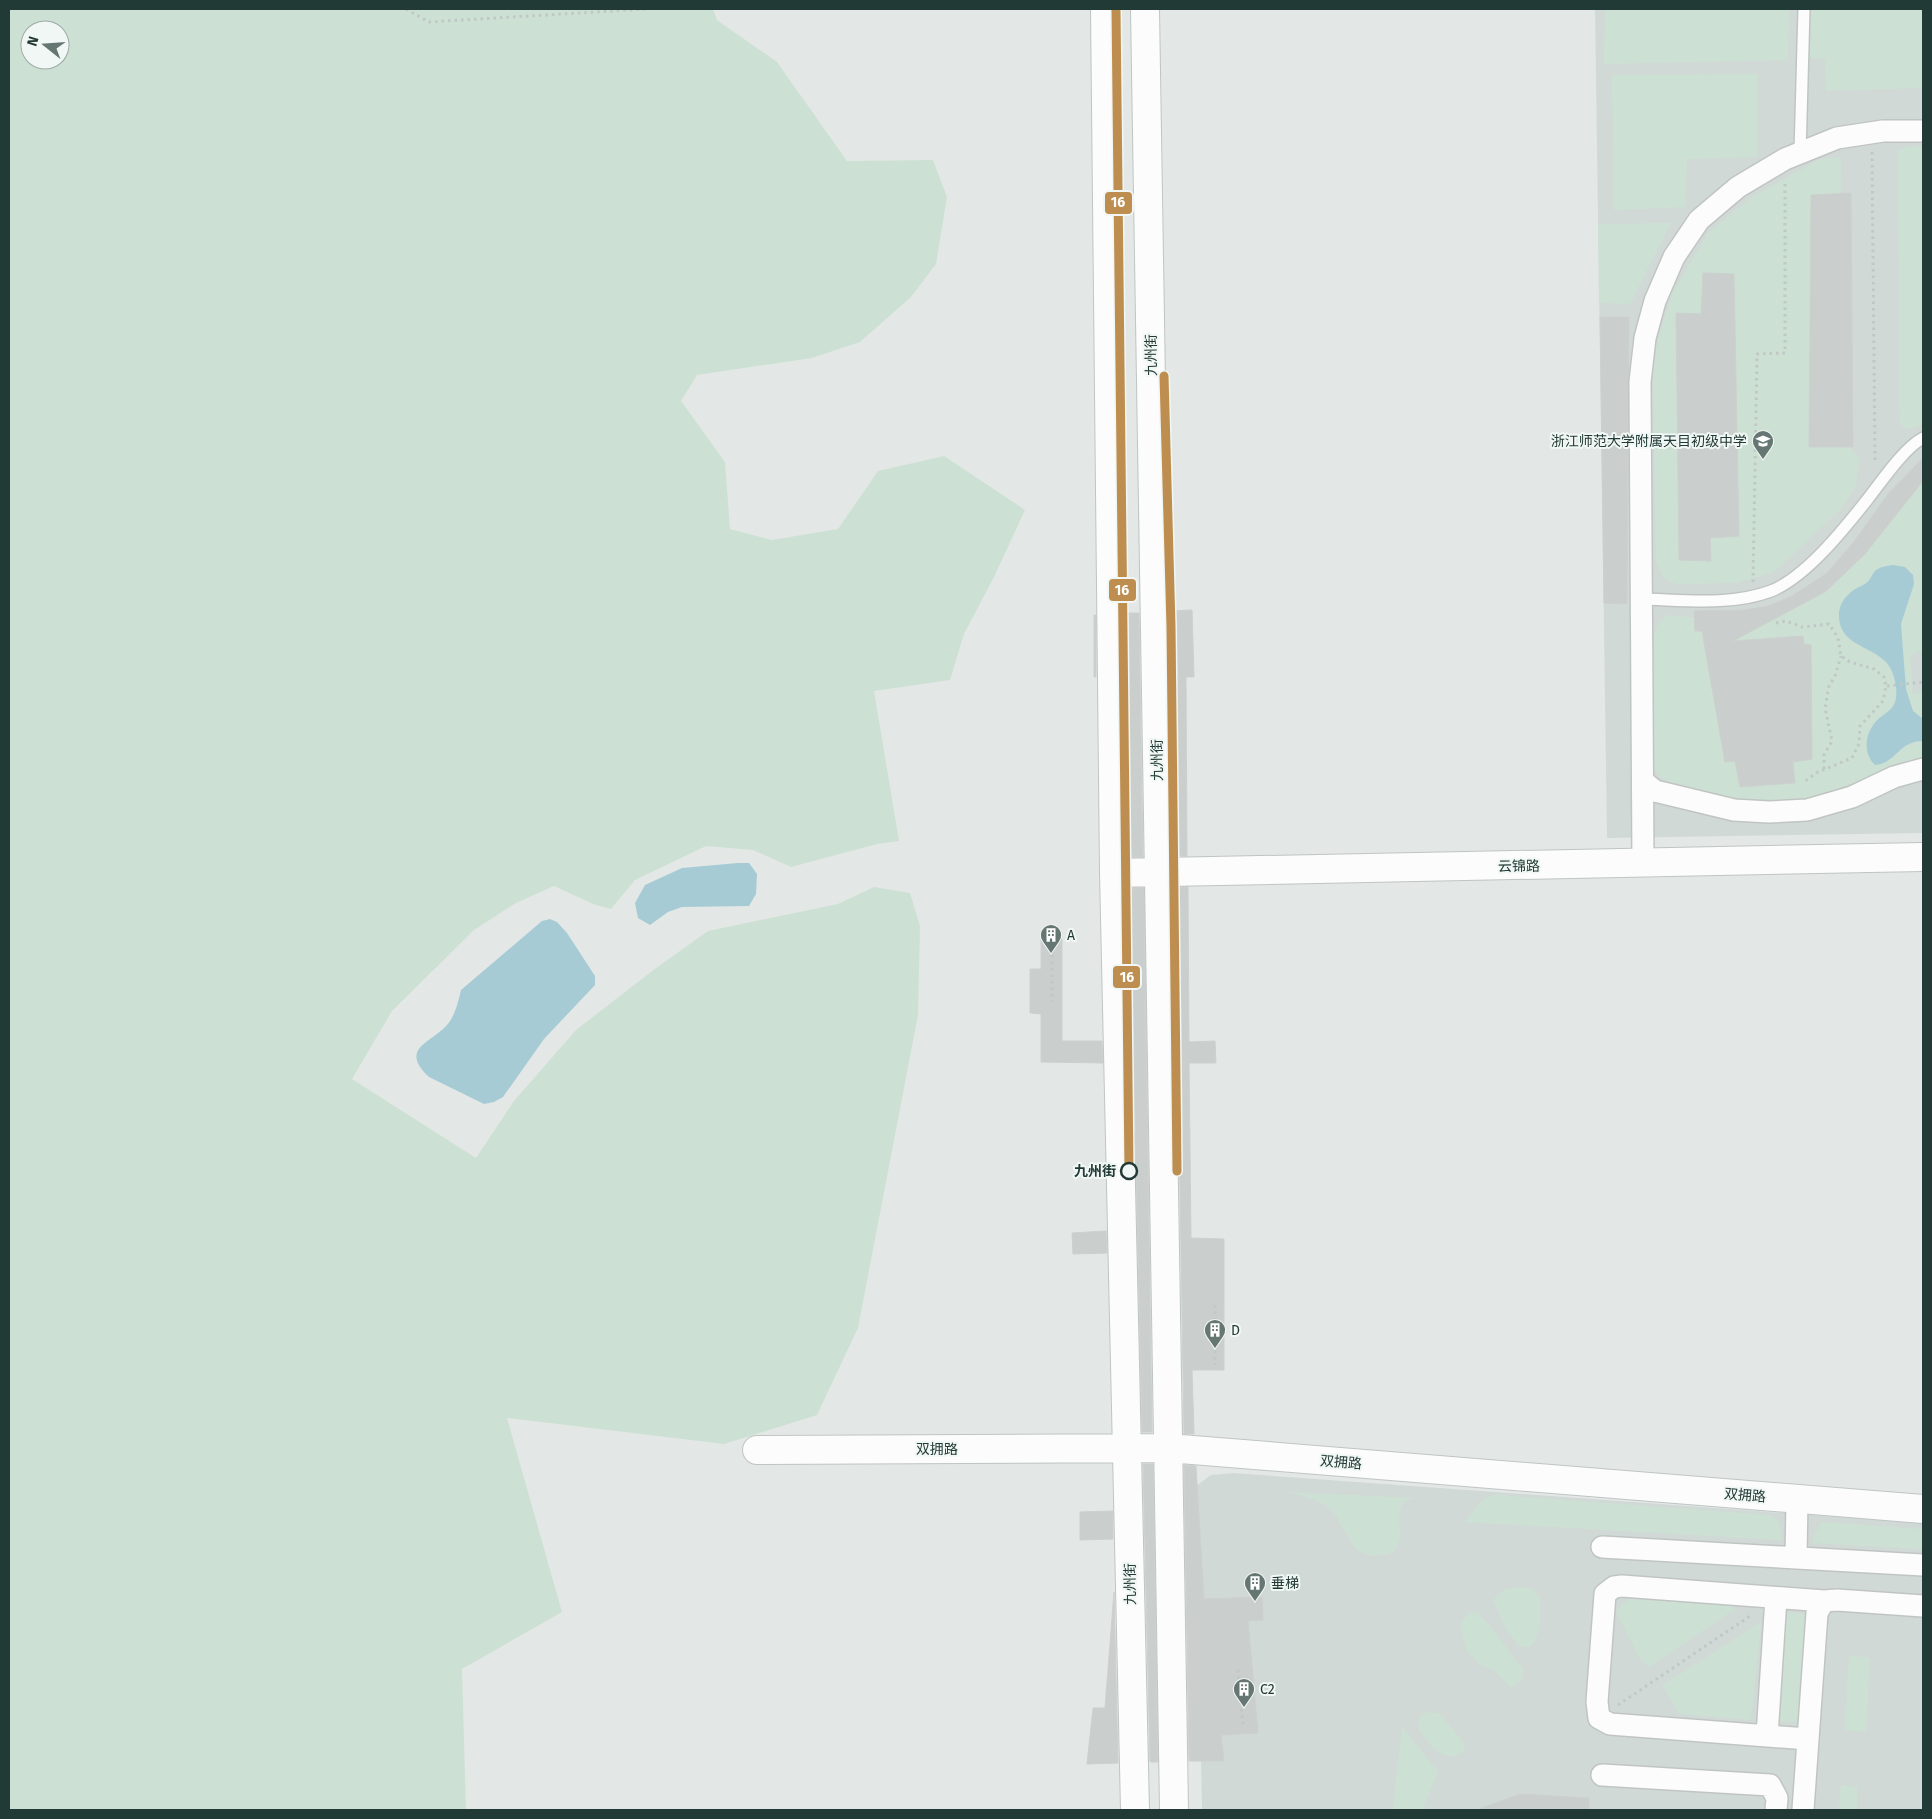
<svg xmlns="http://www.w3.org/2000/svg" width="1932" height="1819" font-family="'Fira Sans','Noto Sans SC',sans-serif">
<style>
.built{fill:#d1d9d6}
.green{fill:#cde0d4;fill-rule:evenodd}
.water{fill:#a6cbd4}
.building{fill:#cacfcd;stroke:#ccd1cf}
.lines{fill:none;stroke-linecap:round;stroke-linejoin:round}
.lane-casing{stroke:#c0c5c3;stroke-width:14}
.street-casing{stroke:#c0c5c3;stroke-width:24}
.secondary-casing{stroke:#bfc5c3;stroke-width:30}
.path{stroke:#c0c8c5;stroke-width:3;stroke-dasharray:2.5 4;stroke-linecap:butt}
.lane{stroke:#fbfcfb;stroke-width:11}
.street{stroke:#fbfcfb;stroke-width:21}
.secondary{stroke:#fbfcfb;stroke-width:28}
.metro-1-casing{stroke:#f1f7f4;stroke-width:12}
.metro-1{stroke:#bd8e50;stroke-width:9}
.stop-dot{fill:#f1f7f4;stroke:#223a35;stroke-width:2.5}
.labels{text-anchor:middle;stroke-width:4;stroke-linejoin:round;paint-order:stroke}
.street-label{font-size:14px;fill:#223a35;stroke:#f1f7f4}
.poi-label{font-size:14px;fill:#223a35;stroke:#f1f7f4;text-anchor:start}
.stop-label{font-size:14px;font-weight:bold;fill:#223a35;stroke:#f1f7f4;text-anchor:end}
.line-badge{stroke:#f1f7f4;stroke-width:2}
.badge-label{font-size:14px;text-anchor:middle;font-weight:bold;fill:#fff}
</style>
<rect width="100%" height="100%" fill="#e3e8e6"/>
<path class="built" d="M1595,9h328v824l-316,5z
M1233,1473l690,50v287h-721l-6,-324 15,-11z"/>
<path class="green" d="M9,9h704l4,11 60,42 70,99 86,-1 14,37 -11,67 -25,33 -51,45 -48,16 -115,17 -16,26 44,61 5,67 42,11 66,-11 40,-58 66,-15 81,54 -31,67 -30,57 -14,46 -76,11 25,150 -22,3 -86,23 -38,-17 -47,-4 -71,34 -24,29 -18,-5 -39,-18 -38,17 -42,27 -82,81 -40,68 124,79 38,-57 62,-71 80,-62 52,-37 130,-27 36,-17 36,6 10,33 -2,89 -60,313 -41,87 -93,29 -217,-26 55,194 -100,57 4,141h-457zM30,30h30v30h-30z
M1605,9h184l-1,51 -184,4z
M1811,9h112v79l-97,3 -1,-32 -15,-1z
M1757,74v83l-70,2 -2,48 -71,3 -2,-135z
M1923,146v278l-14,5 -8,-3 -2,-19 -1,-256 9,-4z
M1841,157l-1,278 19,23 -3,27 -15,24 -67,63 -37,11 -61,1 -13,-7 -7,-16 -3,-191 3,-24 16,-53 37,-61 42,-34 69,-39z
M1671,223l-41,81 -31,-1 -1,-79z
M1923,481v169l-13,5 3,38h10v63l-87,33 -34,11 -53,3 -24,-4 -54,-17 -11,-5 -8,-10 2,-134 4,-9 9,-9 77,7 59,-18 25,-14 37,-36z
M1288,1492l127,6 -12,3 -4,13 1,26 -6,12c-33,11 -39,-3 -54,-29 -2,-4 -5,-10 -8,-13 -12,-10 -29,-14 -44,-18z
M1498,1494l12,2 260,19 9,7 3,18 -317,-18 19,-24z
M1821,1522l102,7v20l-112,-6z
M1522,1587l10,2 8,9c0,16 2,34 -9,48l-11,1 -13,-16 -14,-31 12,-11z
M1638,1598l89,5 8,6 -86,58 -10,-10 -23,-46 12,-12z
M1477,1612c18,17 30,39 46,57l-2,12 -10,6 -17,-17 -15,-6 -13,-15 -6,-26 9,-10z
M1785,1612l24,2 -11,108 -23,-1z
M1761,1622l-10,98 -72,-6 -16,-29z
M1849,1655l21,3 -4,74 -21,-2z
M1429,1712l10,1 26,31 -1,8c-3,1 -8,4 -12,4 -16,0 -27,-17 -34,-29l3,-13z
M1402,1727l36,45 -16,38h-29z
M1841,1785l16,3v22h-18z"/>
<path class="water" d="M1893,565l12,2 8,8 1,9 -13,40 5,65 7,22 10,8v22c-25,0 -26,22 -48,24 -10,-9 -11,-27 -3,-38 10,-17 27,-13 24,-40 -1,-9 -4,-18 -10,-25 -18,-18 -49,-17 -47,-50 2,-14 13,-22 24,-27 14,-7 3,-17 30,-20z
M738,863h11l8,11 -1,20 -7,12 -67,1 -14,5 -18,13 -12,-7 -3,-15 10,-18 37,-17z
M550,919l7,3 10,11 28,43v9l-51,54 -41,58 -9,5 -10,2 -55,-27c-30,-28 1,-34 17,-51 9,-9 12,-24 15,-36l81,-69z"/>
<path class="building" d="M1851,193l2,254h-44l2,-252z
M1703,273l31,1 5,262 -29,2 1,23 -32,-1 -3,-247 25,1z
M1600,317h29l-2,287 -23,-1z
M1923,458v23l-58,73 -40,38 -92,49 70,-5 1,8 7,1 1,114 -19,3 2,21 -55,4 -5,-26 -10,1 -23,-131h-7l-1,-20 51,-1 23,-4 24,-10 35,-23 26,-30 35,-49z
M1192,610l2,67h-8l1,179h-13l-4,-245z
M1127,613h12l4,244h-14z
M1094,615h2v62h-2z
M1175,887h13l1,155 26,-1 1,22h-27l2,175 33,1v131h-32l2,64h-10z
M1130,888h14l8,544h-10z
M1041,939h21v102h40l1,22 -62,-1v-48l-11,-1v-44h11z
M1106,1231l1,22 -34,1 -1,-21z
M1143,1464h10l5,298h-8z
M1184,1465l12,1 8,133 58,-2 1,23 -15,1 10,112 -37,2 3,26h-35z
M1113,1511v28l-33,1v-28z
M1114,1592l4,171 -31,1 6,-56h12z
M1521,1794l68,4v12h-108v-2z"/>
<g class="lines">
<g class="lane-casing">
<path id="lane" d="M1800,153l4,-144
M1642,599c42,1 89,7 129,-8 35,-14 73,-62 96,-91 14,-18 37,-52 56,-62"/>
</g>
<g class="street-casing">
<path id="street" d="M1643,781l12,10 79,19 35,2 38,-2 45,-13 42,-20 29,-8
M1643,863l-3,-481 5,-44 10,-37 19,-44 25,-37 39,-33 47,-28 52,-21 46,-7h40
M1602,1547l321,18
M1796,1558l1,-59
M1767,1736l9,-138
M1808,1739l-198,-15 -11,-6 -2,-16 8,-108 9,-7 8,-1 202,15
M1602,1775l168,10 7,13 -1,12
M1803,1810l14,-197 7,-12 13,-1 86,6"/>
</g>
<g class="secondary-casing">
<path id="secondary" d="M1105,9l9,864 21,937
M1145,9l29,1801
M1114,873l809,-16
M757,1450l411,-2 755,61"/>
</g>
<path class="path" d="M406,9l23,13 217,-13
M1872,152l3,311
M1753,582l4,-228 28,-1v-172
M1776,623l10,-2 16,6 27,-3 9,14 3,18 9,6 24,7 10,8 2,9 -3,15 -23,25 -1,18 -7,14 -34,14 -13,9
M1887,686l36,-4
M1824,769v-14l8,-14 -7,-33 4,-22 6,-10 6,-20
M1052,942v60
M1215,1305v60
M1238,1670l5,54
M1618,1705l132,-89"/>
<use href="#lane" class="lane"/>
<use href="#street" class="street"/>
<use href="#secondary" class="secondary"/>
<g class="metro-1-casing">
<path id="metro-1" d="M1116,9l13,1162
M1164,376l7,251 6,544"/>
</g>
<use href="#metro-1" class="metro-1"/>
</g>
<defs>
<g id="school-pin" transform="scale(1.125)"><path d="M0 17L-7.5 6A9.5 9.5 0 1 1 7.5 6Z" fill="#667773" stroke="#f1f7f4"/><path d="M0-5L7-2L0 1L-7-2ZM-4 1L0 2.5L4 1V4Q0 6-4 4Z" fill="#fff"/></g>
<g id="building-pin" transform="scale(1.125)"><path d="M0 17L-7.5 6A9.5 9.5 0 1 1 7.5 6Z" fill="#667773" stroke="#f1f7f4"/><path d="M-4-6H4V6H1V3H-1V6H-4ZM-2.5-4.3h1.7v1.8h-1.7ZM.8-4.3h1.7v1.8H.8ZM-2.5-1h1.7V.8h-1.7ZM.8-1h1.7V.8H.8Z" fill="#fff"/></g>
</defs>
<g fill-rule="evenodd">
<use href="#school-pin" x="1763" y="441"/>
<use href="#building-pin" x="1051" y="935"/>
<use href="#building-pin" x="1215" y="1330"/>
<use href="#building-pin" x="1255" y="1583"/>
<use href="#building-pin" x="1244" y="1689"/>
</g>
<circle class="stop-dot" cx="1129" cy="1171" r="8"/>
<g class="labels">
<g class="street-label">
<text transform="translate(1151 355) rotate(-91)" y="5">九州街</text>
<text transform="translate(1157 760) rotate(-91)" y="5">九州街</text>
<text transform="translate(1519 866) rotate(-1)" y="5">云锦路</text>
<text x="937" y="1454">双拥路</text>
<text transform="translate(1341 1462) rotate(5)" y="5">双拥路</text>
<text transform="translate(1745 1495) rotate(5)" y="5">双拥路</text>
<text transform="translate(1130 1584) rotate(-91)" y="5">九州街</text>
</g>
<g class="poi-label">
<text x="1747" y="446" text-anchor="end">浙江师范大学附属天目初级中学</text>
<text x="1067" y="940">A</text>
<text x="1231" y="1335">D</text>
<text x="1271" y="1588">垂梯</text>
<text x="1260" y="1694">C2</text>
</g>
<g class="stop-label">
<text x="1116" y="1176">九州街</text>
</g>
</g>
<g class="line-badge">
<rect x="1104" y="191" width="29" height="24" rx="5" fill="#bd8e50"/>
<rect x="1108" y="578" width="29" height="24" rx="5" fill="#bd8e50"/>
<rect x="1112" y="965" width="29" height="24" rx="5" fill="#bd8e50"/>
</g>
<g class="badge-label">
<text x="1118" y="207">16</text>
<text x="1122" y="595">16</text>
<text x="1127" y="982">16</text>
</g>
<rect width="1932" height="1819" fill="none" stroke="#223a35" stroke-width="20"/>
<g transform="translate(45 45) rotate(287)"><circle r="24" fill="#f1f7f4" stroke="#9eaba8"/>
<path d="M0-4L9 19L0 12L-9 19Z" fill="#667773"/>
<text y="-8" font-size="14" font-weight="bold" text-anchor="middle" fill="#223a35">N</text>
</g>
</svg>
